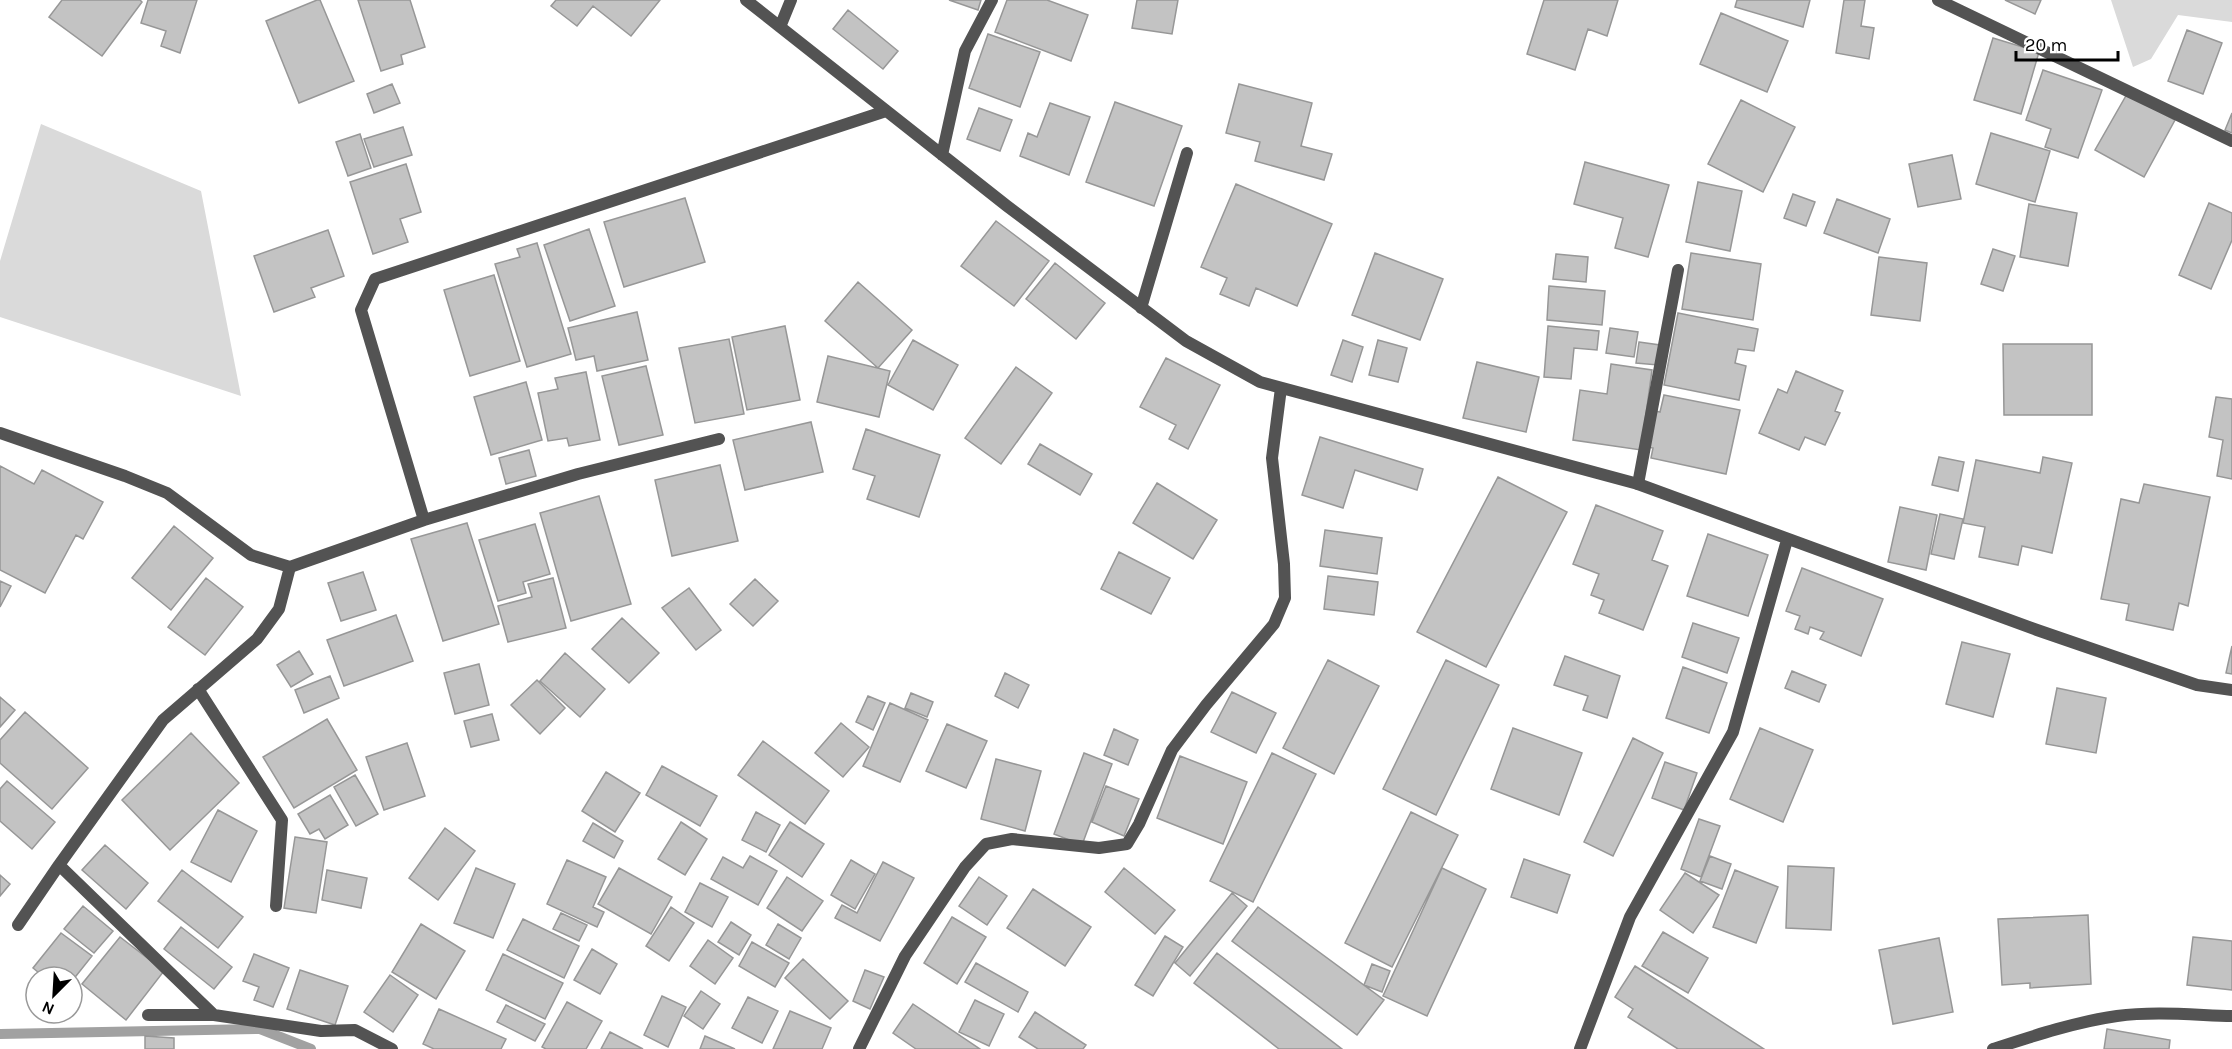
<svg xmlns="http://www.w3.org/2000/svg" width="2232" height="1049" font-family="Karla,sans-serif">
<style>
.green{fill:#dadada}
.lines{fill:none;stroke-linecap:round;stroke-linejoin:round}
.stream{stroke:#a1a1a1;stroke-width:10}
.building{fill:#c3c3c3;stroke:#979797;stroke-width:1.5}
.service{stroke:#535353;stroke-width:12}
.minor{stroke:#535353;stroke-width:12}
</style>
<rect width="100%" height="100%" fill="#fff"/>
<path class="green" d="M2111,0h121v22l-54,-7 -27,44 -18,8z
M41,124l160,67 40,205 -241,-79v-56z"/>
<g class="lines">
<path class="stream" d="M0,1034l260,-5 51,20"/>
</g>
<path class="building" d="M62,0h78l2,2 -40,54 -53,-39z
M148,0h49l-17,53 -19,-7 5,-15 -25,-8z
M317,0h3l34,81 -55,22 -33,-82z
M358,0h52l15,47 -24,8 2,9 -22,7z
M556,0h104l-29,36 -38,-30 -16,20 -26,-20z
M949,0h32l-3,10z
M1007,0h40l41,15 -17,46 -76,-29z
M1137,0h41l-6,34 -40,-6z
M1544,0h74l-11,36 -19,-7 -13,41 -48,-16z
M1737,0h73l-7,27 -68,-20z
M1844,0h21l-4,26 13,2 -5,31 -33,-6z
M2005,0h36l-6,14z
M848,10l50,41 -15,18 -50,-40z
M1721,13l67,28 -21,51 -67,-28z
M2187,30l35,13 -19,51 -35,-13z
M988,34l52,18 -20,55 -51,-19z
M1993,38l46,14 -18,62 -47,-14z
M2043,70l59,20 -24,68 -33,-11 6,-18 -25,-9z
M392,84l8,19 -26,10 -7,-19z
M1239,84l73,19 -11,43 31,8 -8,26 -69,-19 5,-19 -34,-9z
M2127,94l48,26 -31,57 -49,-27z
M1741,100l54,27 -32,65 -55,-28z
M1115,102l67,24 -28,80 -68,-24z
M1050,103l40,14 -21,58 -49,-19 8,-23 9,4z
M979,108l33,12 -12,31 -33,-12z
M2232,113v20l-7,-3z
M403,127l9,28 -38,12 -10,-28z
M1991,133l59,18 -15,51 -59,-18z
M360,134l11,34 -23,8 -12,-34z
M1952,155l9,44 -43,8 -9,-43z
M1585,162l84,23 -21,72 -33,-9 8,-30 -49,-14z
M406,164l15,48 -21,7 8,23 -35,12 -23,-72z
M1698,182l44,9 -12,60 -44,-9z
M1236,184l96,40 -35,82 -41,-18 -7,18 -29,-12 7,-16 -26,-11z
M1793,194l22,8 -9,24 -22,-8z
M685,198l20,64 -81,25 -20,-65z
M1837,199l53,20 -12,34 -54,-20z
M2209,203l23,10v27l-21,49 -32,-14z
M2029,204l48,9 -9,53 -48,-9z
M996,221l53,40 -35,45 -53,-40z
M589,229l26,77 -45,15 -26,-76z
M328,230l16,46 -33,12 4,9 -41,15 -20,-56z
M537,243l34,111 -44,13 -32,-103 25,-7 -3,-8z
M1993,249l22,7 -12,35 -22,-7z
M1375,253l68,26 -23,61 -68,-25z
M1691,253l70,11 -8,56 -71,-11z
M1556,254l32,3 -2,25 -33,-3z
M1879,257l48,6 -7,58 -49,-6z
M1055,263l50,40 -29,36 -50,-40z
M494,275l26,86 -50,15 -26,-86z
M858,282l54,48 -34,38 -53,-47z
M1549,286l56,5 -3,34 -55,-5z
M637,312l11,48 -51,11 -3,-15 -18,4 -8,-32z
M1678,313l80,16 -4,22 -16,-2 -3,14 11,3 -7,34 -75,-15z
M785,326l15,74 -53,10 -15,-73z
M1548,326l51,5 -2,19 -23,-2 -3,31 -27,-2z
M1610,328l28,4 -4,25 -28,-4z
M729,339l15,75 -49,9 -16,-75z
M913,340l45,25 -25,45 -45,-25z
M1343,340l20,7 -11,35 -21,-7z
M1378,340l29,8 -9,34 -29,-7z
M1639,342l21,3 -2,20 -22,-2z
M2003,344h89v71h-88z
M828,356l62,15 -11,46 -62,-15z
M1166,358l54,27 -32,64 -19,-10 7,-14 -36,-18z
M1477,362l62,15 -13,55 -63,-14z
M1611,364l41,6 -11,80 -68,-10 7,-50 27,4z
M646,366l17,69 -44,10 -17,-69z
M1016,367l36,26 -51,71 -36,-26z
M1796,371l47,20 -8,20 5,2 -15,32 -20,-8 -6,13 -40,-17 19,-44 9,4z
M586,372l14,68 -31,6 -2,-8 -19,3 -10,-48 20,-4 -3,-11z
M526,382l16,58 -51,15 -17,-58z
M1664,395l76,15 -14,64 -75,-16 2,-10 -6,-1 8,-36 5,1z
M2216,397l16,2v80l-15,-3 6,-36 -14,-3z
M811,422l12,50 -78,18 -12,-50z
M866,429l74,26 -21,62 -52,-18 8,-23 -22,-7z
M1320,437l103,32 -6,21 -62,-20 -12,38 -41,-13z
M1040,444l52,30 -12,21 -52,-31z
M529,450l7,26 -30,8 -7,-26z
M1939,457l25,5 -6,29 -26,-6z
M2043,457l29,6 -20,90 -30,-7 -4,19 -39,-8 6,-30 -22,-4 13,-63 64,13z
M720,465l18,76 -66,15 -17,-76z
M0,466l34,18 8,-14 61,32 -20,37 -7,-4 -31,58 -45,-23z
M1498,477l69,35 -81,155 -69,-35z
M1157,483l60,37 -24,39 -60,-36z
M2144,484l66,13 -22,109 -9,-3 -6,27 -47,-10 3,-16 -28,-5 20,-100 18,4z
M599,496l32,108 -60,17 -31,-108z
M1596,505l67,26 -11,29 16,6 -25,64 -44,-17 5,-13 -13,-5 8,-21 -26,-10z
M1900,507l37,8 -11,55 -38,-8z
M1940,514l23,5 -9,40 -23,-5z
M467,523l32,101 -56,17 -32,-102z
M535,524l15,50 -27,8 3,11 -28,8 -19,-61z
M174,526l39,32 -42,52 -39,-32z
M1325,530l57,8 -5,36 -57,-8z
M1708,534l60,21 -20,61 -61,-20z
M1119,552l51,26 -19,36 -50,-25z
M1802,568l81,31 -22,57 -41,-17 4,-7 -14,-5 -2,7 -13,-5 5,-13 -14,-5z
M363,572l13,38 -35,11 -13,-38z
M1328,576l50,6 -4,33 -50,-6z
M206,578l37,29 -38,48 -37,-28z
M553,578l13,50 -58,14 -10,-36 34,-9 -4,-13z
M755,579l23,22 -25,25 -23,-22z
M0,581l11,5 -11,21z
M689,588l32,42 -25,20 -34,-42z
M396,615l17,46 -69,25 -17,-46z
M622,618l37,35 -30,30 -37,-34z
M1693,623l46,15 -12,35 -45,-16z
M1962,642l48,12 -17,63 -47,-13z
M2232,646v28l-6,-1z
M299,651l14,23 -22,13 -14,-22z
M565,653l40,36 -25,28 -40,-36z
M1565,656l55,20 -13,42 -24,-8 5,-14 -34,-11z
M1328,660l51,26 -45,88 -51,-26z
M1446,660l53,25 -63,130 -53,-26z
M479,664l10,41 -34,9 -11,-41z
M1683,667l44,16 -18,50 -43,-15z
M1792,671l34,14 -7,17 -34,-14z
M1005,673l24,12 -11,23 -23,-12z
M330,676l9,22 -35,15 -9,-23z
M537,680l28,28 -25,26 -29,-29z
M2057,688l49,10 -10,55 -50,-9z
M1232,692l44,21 -20,40 -45,-21z
M911,693l22,9 -6,15 -22,-9z
M868,696l17,7 -12,27 -17,-8z
M0,697l15,13 -15,17z
M890,703l38,17 -28,62 -37,-16z
M25,712l63,56 -36,41 -52,-46v-23z
M492,714l7,26 -28,7 -7,-26z
M327,719l30,51 -63,38 -31,-51z
M841,723l28,24 -26,30 -28,-24z
M947,724l40,17 -21,47 -40,-17z
M1513,728l69,25 -23,62 -68,-26z
M1760,728l53,22 -30,72 -53,-23z
M1114,729l24,11 -10,25 -24,-10z
M191,733l48,50 -69,67 -48,-50z
M1633,738l30,15 -50,103 -29,-14z
M763,741l66,50 -24,33 -67,-49z
M407,743l18,53 -41,14 -18,-53z
M1084,753l28,11 -30,81 -28,-11z
M1272,753l44,21 -63,128 -43,-21z
M1180,756l67,26 -24,62 -66,-26z
M996,759l45,12 -16,60 -44,-12z
M1665,762l32,11 -13,37 -32,-12z
M662,766l55,30 -17,30 -54,-31z
M606,772l34,21 -25,39 -33,-21z
M355,775l23,39 -22,12 -22,-39z
M7,781l48,41 -23,27 -32,-28v-32z
M1106,786l33,13 -15,37 -32,-14z
M330,795l18,30 -23,14 -6,-10 -9,5 -12,-20z
M218,810l39,21 -26,51 -40,-20z
M756,812l24,13 -14,27 -24,-12z
M1411,812l47,23 -66,132 -47,-24z
M1699,819l21,7 -19,51 -20,-8z
M681,822l26,17 -22,36 -27,-16z
M790,822l34,22 -22,33 -33,-22z
M593,823l30,18 -9,17 -31,-17z
M445,828l30,23 -37,49 -29,-22z
M295,837l32,5 -11,71 -32,-5z
M105,845l43,38 -22,26 -44,-39z
M750,856l27,15 -19,34 -47,-26 12,-22 20,11z
M1710,856l21,8 -9,25 -22,-8z
M1524,859l46,16 -13,38 -46,-16z
M567,860l39,17 -13,30 11,5 -7,15 -50,-23z
M851,860l24,14 -20,35 -24,-14z
M883,862l31,16 -34,63 -45,-23 7,-13 15,8z
M1788,866l46,2 -3,62 -45,-2z
M476,868l39,16 -22,54 -39,-15z
M619,868l53,29 -21,37 -53,-30z
M1124,868l51,42 -20,24 -50,-42z
M1442,868l44,21 -59,127 -44,-20z
M182,870l61,47 -25,31 -60,-47z
M327,870l40,8 -6,30 -39,-8z
M1735,870l43,17 -22,56 -43,-16z
M1685,873l34,22 -26,38 -33,-23z
M0,875l10,9 -10,12z
M787,877l36,24 -21,30 -35,-23z
M979,877l28,19 -20,29 -28,-19z
M700,883l28,14 -16,30 -27,-15z
M1033,889l58,38 -26,39 -58,-38z
M1232,893l15,13 -57,70 -15,-13z
M83,906l30,25 -19,22 -30,-24z
M671,907l23,16 -25,38 -23,-15z
M1258,907l126,93 -27,35 -125,-94z
M561,913l26,12 -8,16 -26,-12z
M2088,915l3,69 -61,4v-5l-28,2 -4,-66z
M952,917l34,20 -29,47 -33,-21z
M523,919l56,27 -15,32 -57,-28z
M731,922l20,13 -12,20 -21,-13z
M421,924l44,27 -29,48 -44,-27z
M778,924l23,14 -12,21 -23,-14z
M181,927l51,40 -18,22 -50,-40z
M1663,932l45,26 -20,35 -46,-27z
M61,933l31,23 -20,25v-4h-28l-11,-9z
M1165,936l18,11 -30,49 -18,-11z
M120,937l44,34 -38,49 -44,-36z
M2193,937l39,4v49l-45,-5z
M1939,938l14,74 -60,12 -14,-74z
M708,940l25,18 -18,26 -25,-18z
M752,942l37,21 -14,24 -36,-21z
M592,949l25,15 -17,30 -26,-14z
M1217,953l125,96h-63l-85,-66z
M254,954l35,14 -16,39 -19,-7 5,-13 -16,-6z
M503,954l60,29 -18,36 -59,-29z
M803,959l45,42 -18,18 -45,-41z
M976,963l52,29 -10,20 -53,-30z
M1372,964l18,7 -8,21 -18,-7z
M1635,966l129,83h-86l-50,-32 5,-8 -18,-12z
M300,970l48,16 -13,39 -48,-16z
M865,970l19,7 -14,32 -17,-8z
M390,975l28,20 -25,37 -29,-20z
M701,991l19,13 -17,25 -19,-13z
M662,996l24,11 -18,40 -24,-12z
M748,997l30,14 -16,32 -30,-15z
M975,1000l29,14 -15,32 -30,-14z
M567,1002l35,19 -16,28h-40l-4,-2z
M913,1004l67,45h-64l-23,-16z
M506,1005l39,19 -10,17 -38,-19z
M439,1009l67,30 -5,10h-67l-11,-5z
M790,1011l41,17 -9,21h-49z
M1035,1012l51,33 -3,4h-45l-19,-12z
M2107,1029l63,11 -1,9h-65z
M610,1032l33,17h-42z
M145,1036l29,2v11h-29z
M705,1036l30,13h-35z"/>
<g class="lines">
<path class="service" d="M1638,484l40,-214"/>
<path class="minor" d="M746,0l261,206 179,135 74,41 378,102 399,146 160,55 35,5
M1938,0l294,141
M780,27l11,-27
M942,155l23,-104 27,-51
M1141,308l46,-155
M0,433l125,43 42,17 84,62 39,12 134,-47 154,-46 141,-35
M424,520l-63,-210 14,-31 511,-168
M198,689l84,131 -6,86
M59,865l155,150
M18,925l41,-60 104,-145 94,-81 22,-30 11,-42
M148,1015h66l107,16 34,-1 37,19
M859,1049l46,-93 60,-89 21,-23 26,-5 87,9 28,-4 12,-20 33,-74 34,-45 68,-81 11,-26 -1,-34 -12,-106 9,-70
M1580,1049l50,-132 103,-185 54,-192
M1993,1049c40,-13 82,-27 124,-33 37,-5 77,-1 115,0"/>
</g>
<g transform="translate(54 995) rotate(204)"><circle r="28" fill="#ffffff" stroke="#999999" stroke-width="1.5"/>
<path d="M0-4.5L10 22L0 15L-10 22Z" fill="#000000"/>
<text y="-9" font-size="16" font-weight="bold" text-anchor="middle" fill="#000000">N</text>
</g>
<path d="M2016 51v9h102v-9" fill="none" stroke="#000000" stroke-width="3"/>
<text x="2025" y="51" font-size="18" fill="#000000" stroke="#ffffff" stroke-width="4.5" paint-order="stroke">20 m</text>
</svg>
